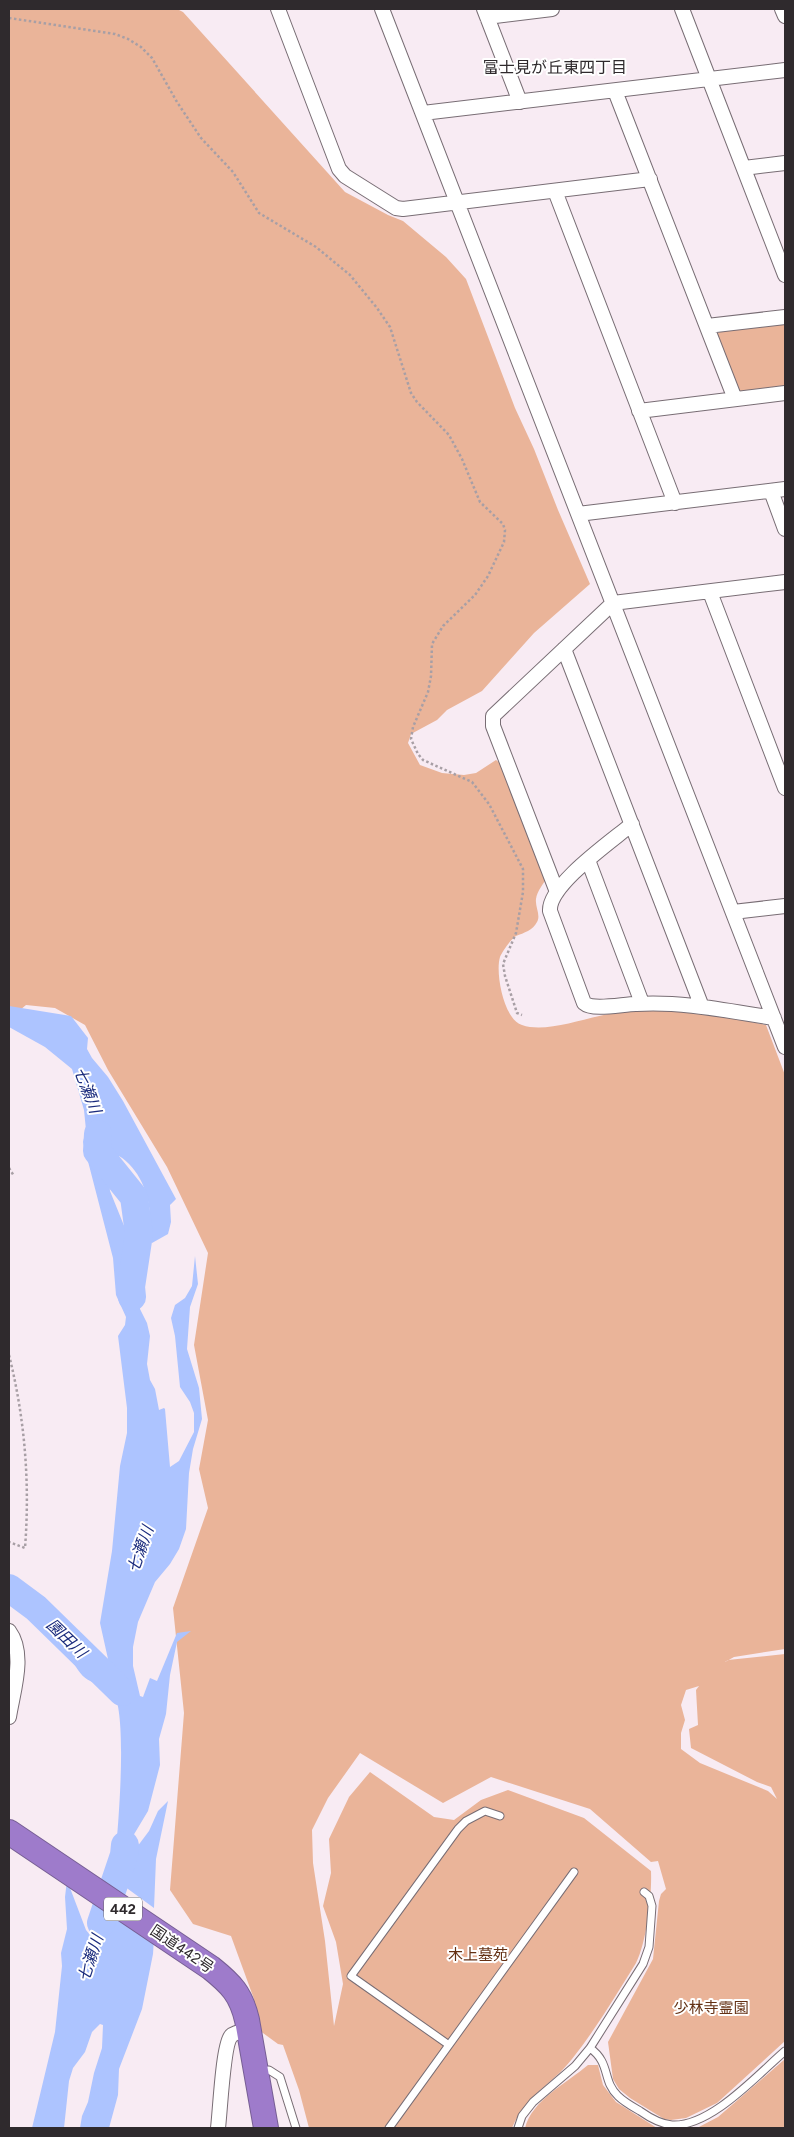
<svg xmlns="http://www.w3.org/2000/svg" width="794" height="2137" font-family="Figtree,'Noto Sans JP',sans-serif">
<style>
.green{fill:#eab499;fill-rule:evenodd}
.water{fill:#adc4ff}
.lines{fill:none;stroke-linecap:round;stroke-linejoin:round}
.river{stroke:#adc4ff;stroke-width:28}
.lane-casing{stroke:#786d74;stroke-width:9}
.street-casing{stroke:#786d74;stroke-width:16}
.highway-casing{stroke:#775f94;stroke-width:26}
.path{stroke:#a89fa5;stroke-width:2.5;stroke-dasharray:2.5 2.5;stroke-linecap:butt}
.lane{stroke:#fff;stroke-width:7}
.street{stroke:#fff;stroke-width:14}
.highway{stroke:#9e7bcb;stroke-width:24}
.labels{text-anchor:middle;stroke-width:4;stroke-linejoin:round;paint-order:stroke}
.shield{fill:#fff;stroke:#6d6a6c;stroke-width:1}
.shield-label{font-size:14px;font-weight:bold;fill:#2f2a2d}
.street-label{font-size:15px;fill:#2f2a2d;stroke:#fff}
.park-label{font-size:15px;fill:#643114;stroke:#fff}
.neighbourhood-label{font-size:16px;fill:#2f2a2d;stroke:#fff}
.water-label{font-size:16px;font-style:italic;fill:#1b2c7d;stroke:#fff}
</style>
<rect width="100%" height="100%" fill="#f8ebf3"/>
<path class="green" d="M9,9h168l6,3 162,180 43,23 15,6 43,36 20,22 49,129 19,41 24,61 32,74 -56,49 -52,58 -35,19 -10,10 -26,14 -3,9 12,22 22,8 22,2 12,-2 20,-13 10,8 42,108c-4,7 -11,15 -12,23 -1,8 5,16 1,23 -4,8 -13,11 -21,14 -5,3 -14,16 -16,21 -5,16 4,63 22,68 25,9 67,-9 93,-12 52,-6 101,1 151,12l19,50v574l-51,8 -9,5 3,-2 57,-6v387l-68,62 -31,15 -15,2 -7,-1 -34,-21 -11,-9 -6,-10 -5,-37 45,-83 6,-58 2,-7 5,-5 -8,-28 -7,1 -61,-53 -99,-32 -48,26 -83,-50 -32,45 -16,32 1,33 12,78 9,85 9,-42 -7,-42 -13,-36 8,-33 -2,-34 20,-42 21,-25 64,45 20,3 27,-20 27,-10 76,28 67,53c1,24 -4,70 -15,92 -20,32 -40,66 -64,96 -21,27 -45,34 -60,69h-203l-10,-38 -16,-45 -5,-1 -26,-19 2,-26 -23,-63 -38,-12 -23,-34 14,-177 -11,-105 35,-100 -9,-39 9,-49 -14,-75 14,-92 -41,-86 -59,-97 -23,-45 -30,-17 -29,-3 -6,5 -11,2zM699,1686l-3,4 2,35 -9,4 2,19 66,34 14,5 6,12 -9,-8 -68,-28 -19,-14v-16l4,-13 -4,-15 5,-15z
M785,324v63l-44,4 -7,-3 -18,-50 2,-5 5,-2z
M785,2059v69h-88l21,-11z
M588,2065h10l5,20 13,17 41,26h-132c7,-28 42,-45 63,-63z"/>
<path class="water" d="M9,1006l62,10 17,22 -1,11 5,9 16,19 15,24 53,98 -6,6 1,17 -3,12 -16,9 -5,-5c9,-28 -3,-67 -28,-82l-11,12 2,23 21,52 7,30 2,36 7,14 3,13 -3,28 3,16 5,9 4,21 5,-2 1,1 5,58 9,-6 15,-29v-19l-4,-11 -10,-15 -5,-51 -4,-18 4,-13 10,-7 7,-12 3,-30 3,28 -8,23 -3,42 12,39 3,31 -9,30 -4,24 -3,56 -7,20 -9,15 -15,18 -17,40 -5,25v19l7,30 3,1 7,-19 7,3 20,-48 14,-2 -14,11 -7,33 -4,39 -7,25 1,26 -12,46 -15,25 1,15 15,-20 9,-20 10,-10 -12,58 -2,49 -41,-30c4,-33 16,-163 0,-186 -8,-11 -23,-4 -35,-22 -22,-34 -29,-55 -69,-72v-10l35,18 11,9 16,32 18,22 15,8h8l-12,-54 12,-72 8,-85 7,-33v-25l-9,-72 7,-11 1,-8 -10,-22 -3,-37 -30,-116 3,-12 -2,-20 -12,-41 -27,-22 -36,-20z
M67,1880l19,50 4,5 6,-7 7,-24 51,34 -1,16 -11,55 -23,60 -1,26 -9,33h-29l2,-12 6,-14 6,-29 8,-25 1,-23 -3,-1 -8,8 -7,20 -12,16 -4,13 -5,47h-32l23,-96 7,-66 -1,-13 6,-24 -2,-32z"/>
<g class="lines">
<path class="river" d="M98,1134l-1,17 37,46 5,37 -8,53 1,10
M9,1588l27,20 86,84
M101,1923l23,-68 1,-10"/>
<g class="lane-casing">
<path id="lane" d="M449,2045l-98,-69 107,-147 8,-8 19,-10 15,5
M590,2048c21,15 12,33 28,48 6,6 15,11 22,15 10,7 20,13 32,14 39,2 85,-50 113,-74
M259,2071l10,-1 11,7 16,51
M389,2128l185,-256
M518,2128l4,-12 11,-14 42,-36 15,-18 53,-84 6,-17 3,-41 -3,-10 -5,-4"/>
</g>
<g class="street-casing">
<path id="street" d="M278,9l61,160 6,7 51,32 7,1 247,-30
M382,9l403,1038
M484,9l36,93
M682,9l103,266
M782,9l3,7
M487,17l65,-8
M615,91l120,308
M423,113l362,-43
M744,168l41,-5
M555,191l120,312
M707,326l78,-9
M639,411l146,-18
M771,491l14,38
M578,514l207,-25
M710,592l75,196
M564,649l138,358
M632,824c-20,17 -84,61 -82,87l34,92c9,8 39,1 52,1 46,-3 92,7 138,14
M588,860l54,143
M557,892l-64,-166v-10l120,-113 172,-21
M733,912l52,-6
M9,1631c17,23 4,60 0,86
M218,2128c2,-15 5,-83 13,-92 4,-4 12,-5 18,-6"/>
</g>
<g class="highway-casing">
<path id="highway" d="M9,1832l202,136c20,16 30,26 36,52l19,108"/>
</g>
<path class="path" d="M9,18l106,16 13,5 13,8 11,11 25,44 24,36 32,34 26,41 57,34 34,28 27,33 13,19 21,66 6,9 32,33 13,24 18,43 23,22 2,6 -1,12 -16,34 -13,19 -32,31 -11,18 -1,32 -3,16 -15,35 -2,12 7,15 5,6 49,22 17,22 34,65v23l-7,41 -13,31 2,12 12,37 5,2
M9,1168l5,8
M9,1355c16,64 21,128 16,193l-16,-6"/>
<use href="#lane" class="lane"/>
<use href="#street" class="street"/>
<use href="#highway" class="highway"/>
</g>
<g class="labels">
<rect class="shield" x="104" y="1897.5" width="38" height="23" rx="4"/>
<g class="shield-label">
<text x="123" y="1914">442</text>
</g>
<g class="street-label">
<text transform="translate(182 1949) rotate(34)" y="5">国道442号</text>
</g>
<g class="park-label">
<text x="478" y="1960">木上墓苑</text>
<text x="711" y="2013">少林寺霊園</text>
</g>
<g class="neighbourhood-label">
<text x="555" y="73">富士見が丘東四丁目</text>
</g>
<g class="water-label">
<text transform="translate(88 1090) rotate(69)" y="6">七瀬川</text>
<text transform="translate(140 1549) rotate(-71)" y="6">七瀬川</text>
<text transform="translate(67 1638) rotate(44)" y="6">園田川</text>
<text transform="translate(90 1958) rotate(-72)" y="6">七瀬川</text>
</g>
</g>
<rect width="794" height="2137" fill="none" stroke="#2f2a2d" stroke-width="20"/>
</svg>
